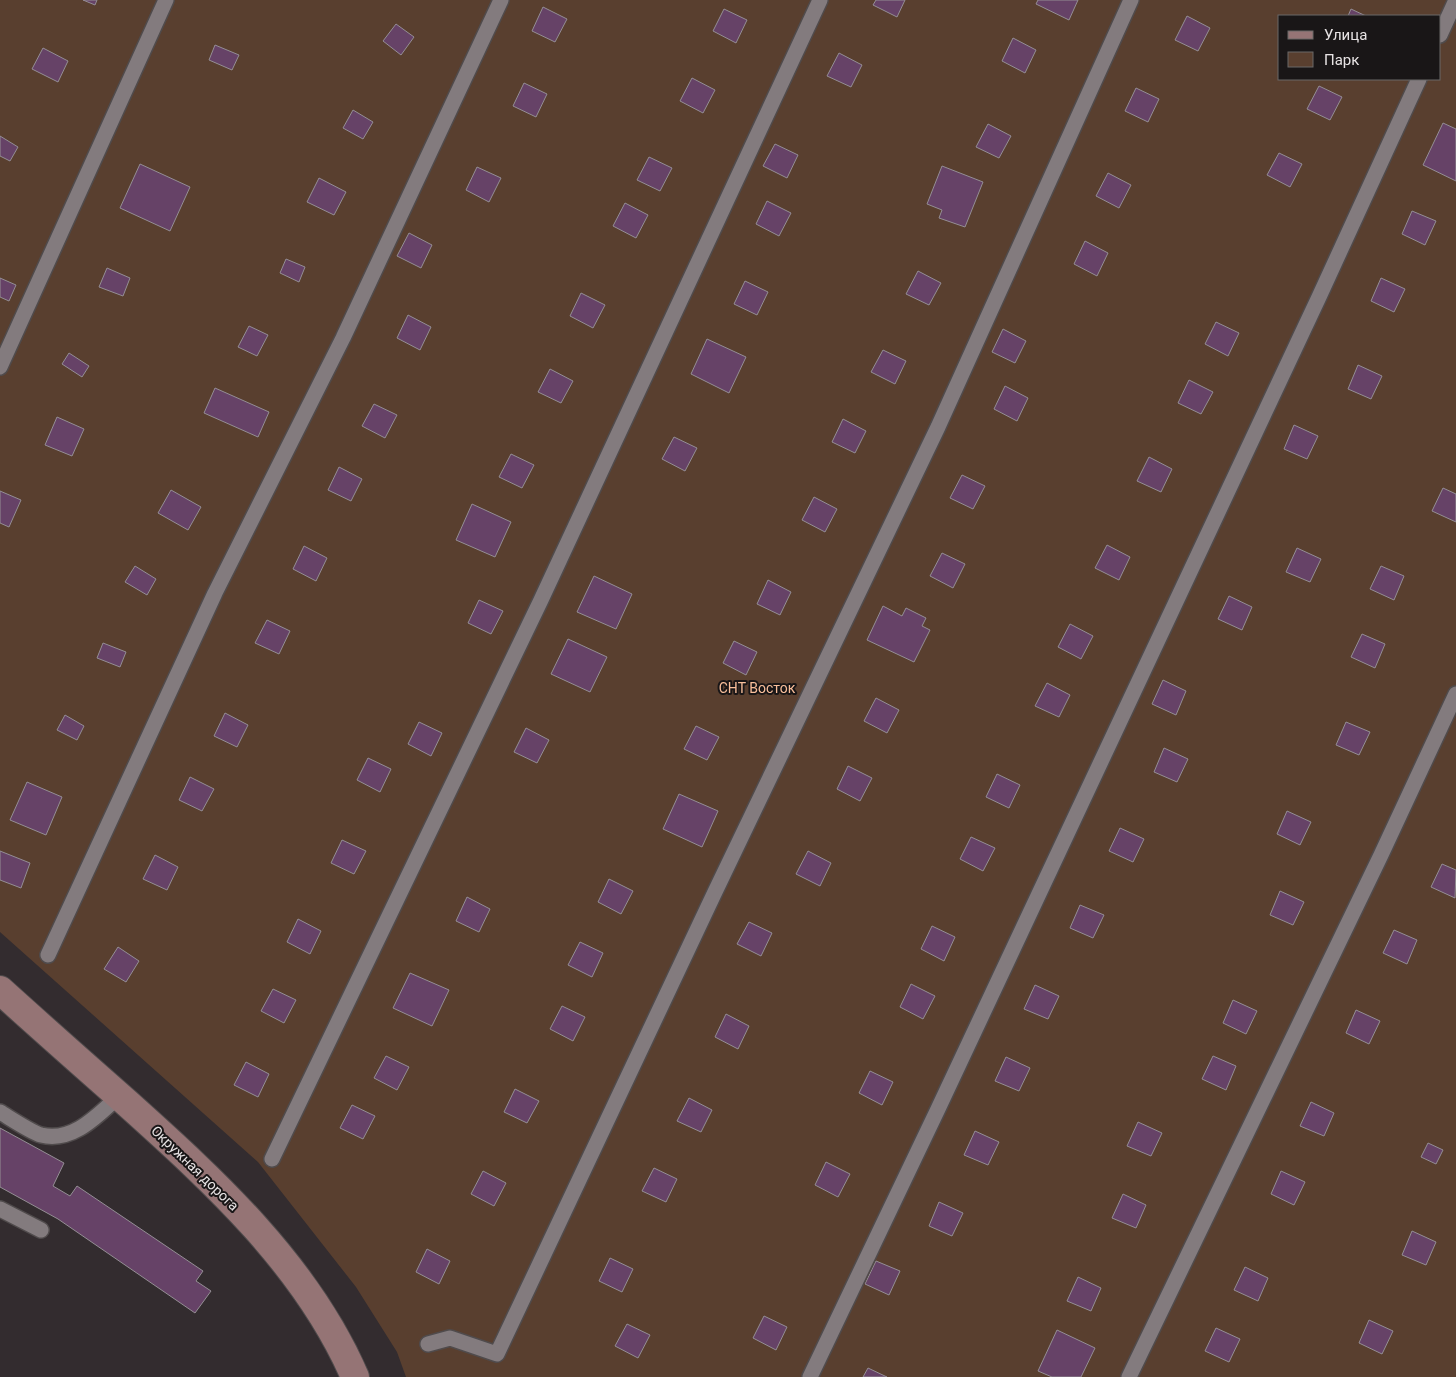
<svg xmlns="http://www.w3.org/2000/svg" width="1456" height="1377" font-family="Roboto,sans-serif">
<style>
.green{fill:#593f2f;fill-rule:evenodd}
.building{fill:#664267;stroke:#948e94}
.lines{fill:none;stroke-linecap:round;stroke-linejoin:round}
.service-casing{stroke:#504b4c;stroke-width:18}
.secondary-casing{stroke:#504b4c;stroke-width:30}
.service{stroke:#837b7e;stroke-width:15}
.secondary{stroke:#957475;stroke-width:28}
.labels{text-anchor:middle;stroke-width:4;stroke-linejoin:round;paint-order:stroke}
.park-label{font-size:14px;fill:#f9bf9b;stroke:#191617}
.street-label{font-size:14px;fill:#e7e3e4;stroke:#191617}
</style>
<rect width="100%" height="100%" fill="#332c2f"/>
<path class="green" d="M0,0h1456v1377h-1050l-9,-25 -41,-65 -98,-125 -258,-230zM1280,16h160v63h-160z"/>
<path class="building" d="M83,0h14l-2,5z
M876,0h29l-8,17 -24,-12z
M1038,0h40l-9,20 -33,-16z
M543,7l24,12 -12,23 -23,-11z
M724,9l23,11 -11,23 -23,-12z
M1351,9l15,7h-18z
M1187,16l23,12 -12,23 -23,-11z
M396,24l18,13 -13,18 -18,-14z
M1013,38l23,12 -11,23 -23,-12z
M215,45l24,10 -7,15 -23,-10z
M43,48l25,13 -10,21 -26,-13z
M839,53l23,12 -11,22 -24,-11z
M692,78l23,12 -12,23 -23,-12z
M524,83l23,11 -11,23 -23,-11z
M1319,86l23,11 -12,23 -23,-11z
M1136,88l23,11 -11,23 -23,-11z
M353,110l20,12 -10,17 -20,-11z
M1443,123l13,6v52l-33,-16z
M988,124l23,12 -12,22 -23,-11z
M0,136l18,11 -8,14 -10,-5z
M775,144l23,11 -11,23 -24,-12z
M1279,153l23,11 -12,23 -23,-12z
M649,157l23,11 -12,23 -23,-11z
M140,164l50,23 -20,44 -50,-23z
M942,166l41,16 -18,45 -26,-9 3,-8 -15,-6z
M477,167l24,11 -12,24 -23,-12z
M1108,173l23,12 -12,23 -23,-12z
M319,178l27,14 -12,23 -27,-13z
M767,201l24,12 -12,23 -23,-12z
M625,203l23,12 -12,23 -23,-12z
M1412,211l24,10 -11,24 -23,-11z
M409,233l23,12 -11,23 -24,-12z
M1085,241l23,12 -11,23 -23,-12z
M286,259l19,8 -6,15 -19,-9z
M107,268l23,10 -7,18 -24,-9z
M918,271l23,12 -12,22 -23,-11z
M0,278l16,7 -7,16 -9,-4z
M1381,278l24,11 -11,23 -23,-11z
M745,281l23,11 -11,23 -23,-11z
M581,293l24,12 -12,23 -23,-12z
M408,315l23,12 -11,23 -23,-12z
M1216,322l23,11 -11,23 -23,-12z
M249,326l19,9 -11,21 -19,-9z
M1003,329l23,12 -11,22 -23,-11z
M707,339l39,18 -17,36 -38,-19z
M883,350l23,11 -11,23 -24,-12z
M69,353l20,13 -7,11 -20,-13z
M1358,365l24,11 -11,23 -23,-10z
M550,369l23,12 -12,22 -23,-11z
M1189,380l24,12 -12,22 -23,-11z
M1005,386l23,12 -11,23 -23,-12z
M215,388l54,24 -11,25 -54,-24z
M374,404l23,11 -12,23 -23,-12z
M57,417l27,12 -12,27 -27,-11z
M843,419l23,12 -11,22 -23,-11z
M1294,425l24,11 -11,23 -23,-10z
M674,437l23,11 -12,23 -23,-12z
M511,454l23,11 -12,23 -23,-11z
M1149,457l23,12 -11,23 -24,-11z
M339,467l23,12 -11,22 -23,-11z
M962,475l23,11 -12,23 -23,-11z
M1443,488l13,6v28l-24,-11z
M171,490l30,17 -13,23 -30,-17z
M0,491l21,9 -12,27 -9,-4z
M814,497l23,12 -12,23 -23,-12z
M472,504l39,18 -16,35 -39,-17z
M1107,545l23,12 -11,23 -24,-12z
M304,546l23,12 -11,23 -23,-12z
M1297,548l24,11 -11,23 -24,-10z
M942,553l23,11 -12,24 -23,-12z
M135,566l21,13 -9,16 -22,-13z
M1381,566l23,10 -10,24 -24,-11z
M594,576l38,18 -16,35 -39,-17z
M768,580l23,12 -11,23 -23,-11z
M1229,596l23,11 -10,23 -24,-11z
M479,600l24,11 -12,23 -23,-11z
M883,606l19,10 4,-8 20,10 -4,8 8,4 -16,32 -47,-22z
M267,620l23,11 -11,23 -24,-11z
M1070,624l23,12 -12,23 -23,-12z
M1362,634l23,10 -10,24 -24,-11z
M568,639l39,18 -17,35 -39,-18z
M734,641l23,11 -11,23 -23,-12z
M103,643l23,9 -6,15 -23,-9z
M1163,680l23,11 -10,24 -24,-11z
M1047,683l23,12 -11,22 -24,-11z
M876,698l23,12 -12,23 -23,-12z
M225,713l23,12 -11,22 -23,-11z
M65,715l19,11 -7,14 -20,-10z
M419,722l23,11 -11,23 -23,-12z
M1346,722l24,10 -11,23 -23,-10z
M696,726l23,11 -12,23 -23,-11z
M526,728l23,12 -12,23 -23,-11z
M1164,748l24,11 -11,23 -23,-10z
M368,758l23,11 -11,23 -23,-12z
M848,766l24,12 -12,23 -23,-12z
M997,774l23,11 -11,23 -23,-11z
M190,777l24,12 -12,22 -23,-11z
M27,782l35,15 -16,38 -36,-15z
M679,794l39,17 -16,36 -39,-18z
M1287,811l24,11 -11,23 -23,-11z
M1120,828l24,11 -11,23 -24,-11z
M971,837l24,11 -12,23 -23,-12z
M342,840l24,11 -12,23 -23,-11z
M0,851l30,12 -9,25 -21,-8z
M808,851l23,12 -11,23 -24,-12z
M155,855l23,12 -11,23 -24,-11z
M1442,864l14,6 -1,28 -24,-11z
M609,879l24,12 -12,23 -23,-12z
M1280,891l24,11 -11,23 -23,-10z
M467,897l23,12 -11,23 -23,-11z
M1080,905l24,10 -11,23 -23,-10z
M298,919l23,12 -11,23 -23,-12z
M749,922l23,11 -11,23 -24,-12z
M932,926l23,11 -11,24 -23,-12z
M1394,930l23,10 -10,24 -24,-11z
M580,942l23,11 -11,24 -24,-12z
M118,947l21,14 -13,21 -22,-13z
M410,973l39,17 -17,36 -39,-18z
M911,984l24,12 -12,23 -23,-12z
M1035,985l24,11 -11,23 -24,-10z
M273,989l23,11 -12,23 -23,-12z
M1233,1000l24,11 -11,23 -23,-11z
M562,1006l23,11 -12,24 -23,-12z
M1356,1010l24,11 -11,23 -23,-11z
M726,1014l23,12 -11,23 -23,-12z
M386,1056l23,11 -12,23 -23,-12z
M1213,1056l23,10 -10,24 -24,-11z
M1006,1057l24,11 -11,23 -24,-10z
M246,1062l23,12 -11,23 -24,-12z
M870,1071l23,11 -11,23 -23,-12z
M515,1089l24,12 -12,22 -23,-11z
M689,1098l23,12 -11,22 -24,-11z
M1311,1102l23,11 -10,23 -24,-10z
M352,1105l23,11 -12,23 -23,-11z
M1138,1122l24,11 -11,23 -24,-10z
M0,1128l64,35 -11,23 17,10 7,-10 126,85 -7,10 15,10 -16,22 -137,-94 -58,-32z
M975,1131l24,11 -11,23 -24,-10z
M1428,1143l15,7 -7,14 -15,-7z
M826,1162l24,12 -12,23 -23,-12z
M654,1168l23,11 -11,23 -24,-11z
M483,1171l23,12 -12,23 -23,-12z
M1281,1171l24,11 -11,23 -23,-11z
M1123,1194l23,11 -10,23 -24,-10z
M939,1202l24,11 -11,23 -23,-10z
M1412,1231l24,11 -10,23 -24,-10z
M427,1249l23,12 -11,23 -23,-12z
M610,1258l23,11 -11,23 -23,-11z
M876,1261l24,10 -11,24 -24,-11z
M1245,1267l23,11 -10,23 -24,-11z
M1078,1277l23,11 -10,23 -24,-10z
M764,1316l23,11 -11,23 -23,-12z
M1369,1320l24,11 -11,23 -23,-11z
M627,1324l23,11 -12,23 -23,-12z
M1216,1328l24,11 -11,23 -24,-11z
M1057,1330l38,18 -14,29h-29l-14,-6z
M868,1368l19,9h-24z"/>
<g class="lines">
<g class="service-casing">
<path id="service" d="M1440,35l16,-35
M0,367l166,-367
M48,955l167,-362 128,-255 158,-338
M0,1112c10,6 31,20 41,23 32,8 57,-20 78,-39
M272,1159l269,-559 279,-600
M0,1209l41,21
M428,1344l22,-6 47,16 217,-460 224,-467 193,-427
M810,1377l128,-268 381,-812 100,-218
M1129,1377l252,-522 75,-161"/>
</g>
<g class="secondary-casing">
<path id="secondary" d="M0,990c42,38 85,76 127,113 88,79 180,163 228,274"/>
</g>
<use href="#service" class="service"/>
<use href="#secondary" class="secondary"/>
</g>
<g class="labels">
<g class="park-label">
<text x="757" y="693">СНТ Восток</text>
</g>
<g class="street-label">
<text transform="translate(195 1168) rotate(44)" y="5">Окружная дорога</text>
</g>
</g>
<rect x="1278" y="15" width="162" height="65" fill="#191617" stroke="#6b6869"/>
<rect x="1288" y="31" width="25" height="8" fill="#957475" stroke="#6b6869"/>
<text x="1324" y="40" font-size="15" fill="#e7e3e4">Улица</text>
<rect x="1288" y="52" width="25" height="15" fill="#593f2f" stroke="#6b6869"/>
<text x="1324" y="65" font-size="15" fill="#e7e3e4">Парк</text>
</svg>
